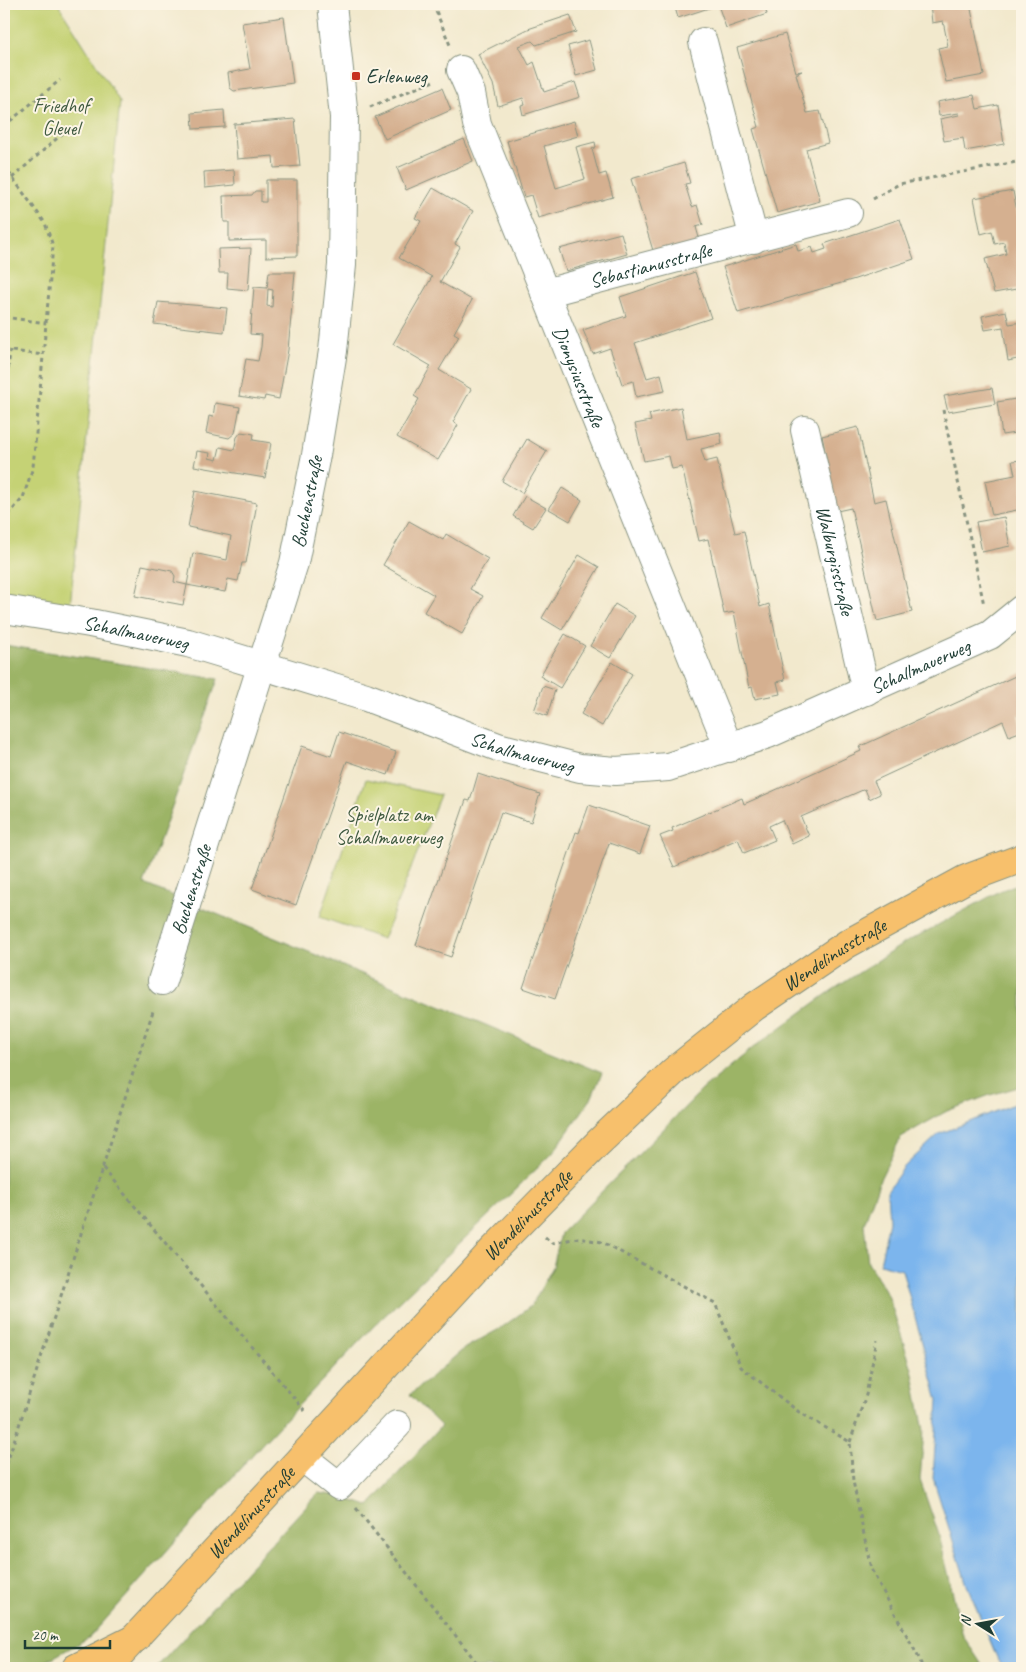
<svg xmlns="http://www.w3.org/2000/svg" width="1026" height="1672" font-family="Caveat,sans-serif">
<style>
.green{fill:#c5d274;stroke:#728854}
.forest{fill:#9cb466;stroke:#5e784d}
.water{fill:#7cb5ed;stroke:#4e7990}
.building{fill:#d5b090;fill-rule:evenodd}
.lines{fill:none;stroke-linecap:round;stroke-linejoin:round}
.minor-casing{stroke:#889380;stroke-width:30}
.major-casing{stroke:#889380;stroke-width:30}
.highway-casing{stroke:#889380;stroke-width:30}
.path{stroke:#889380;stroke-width:3;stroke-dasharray:4 4;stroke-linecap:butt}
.minor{stroke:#fff;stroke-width:28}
.major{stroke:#f7c06c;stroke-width:28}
.highway{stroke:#f7c06c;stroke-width:28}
.poi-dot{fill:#c8321e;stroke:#fcf5e5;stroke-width:2}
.labels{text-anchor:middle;stroke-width:4;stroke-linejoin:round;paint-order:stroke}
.poi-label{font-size:20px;fill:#1f3d34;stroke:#fcf5e5;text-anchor:start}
.park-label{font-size:20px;fill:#405b41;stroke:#fcf5e5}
.street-label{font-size:20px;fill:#1f3d34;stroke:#fcf5e5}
</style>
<rect width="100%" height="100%" fill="#fcf5e5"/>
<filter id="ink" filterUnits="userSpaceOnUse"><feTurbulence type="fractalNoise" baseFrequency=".02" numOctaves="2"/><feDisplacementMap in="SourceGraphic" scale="10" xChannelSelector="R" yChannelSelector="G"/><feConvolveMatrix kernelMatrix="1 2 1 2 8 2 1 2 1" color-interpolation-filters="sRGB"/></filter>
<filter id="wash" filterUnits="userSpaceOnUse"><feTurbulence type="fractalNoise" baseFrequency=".0096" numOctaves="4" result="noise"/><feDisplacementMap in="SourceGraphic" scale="20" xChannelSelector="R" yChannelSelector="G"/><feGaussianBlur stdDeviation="1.12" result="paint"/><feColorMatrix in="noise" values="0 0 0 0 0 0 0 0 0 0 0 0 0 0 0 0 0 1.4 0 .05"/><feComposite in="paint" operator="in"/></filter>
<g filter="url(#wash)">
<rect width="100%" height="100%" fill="#f2e9cd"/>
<path class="green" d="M4,4h54l62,98 -50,504 -66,-10z
M366,779l74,16 -57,144 -63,-22z"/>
<path class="forest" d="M4,645l214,34 -74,205 458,189 -11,26 -39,55 -178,172 -112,118 -172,193 -56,31h-30z
M1022,882v204l-32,9 -43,16 -46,26 -20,40 -17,47 4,39 20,32 24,74 12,62 -4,49 19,55 24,101 21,32h-828l162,-175 15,2 36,11 72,-80 -31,-31 55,-47 36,-20 30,-22 22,-39 8,-34 141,-143 52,-43 77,-56 72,-47 97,-53z"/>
<path class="water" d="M1022,1101v567h-17l-7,-8 -31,-75 -34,-107 5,-78 -36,-130 -22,-6 9,-43 -2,-30 17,-24 35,-33z"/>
<g id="blocks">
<path class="building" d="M674,4h90l3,10 -41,14 -8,-23 -40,13z
M930,4h40l14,71 -38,7 -8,-34 10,-2 -5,-25 -11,2z
M570,15l6,17 -40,13 -4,-4 -13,5 10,19 5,-3 10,30 31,-10 5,15 -57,18 -2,-9 4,-1 -2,-7 -25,8 -5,-22 -15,-30 50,-25z
M284,17l9,66 -59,8 -4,-3 -2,-15 22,-4 -8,-46z
M785,34l11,38 6,-1 -6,3 11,39 13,-2 8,32 -22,6 14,52 -43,12 -24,-84 6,-2 -22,-79z
M589,40l8,30 -21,6 -8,-30z
M442,88l9,22 -66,29 -10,-22z
M974,95l3,14 21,-4 6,39 -39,7 -2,-13 -19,3 -4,-22 19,-4v-2l-20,3 -2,-14z
M224,110l1,17 -32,2 -1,-16z
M295,119l5,47 -26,2 -1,-12 -36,3 -3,-35z
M574,121l4,15 -34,10 12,42 29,-9 -9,-32 19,-5 1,5 -4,2 7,26 7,-2 7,24 -75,21 -7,-23 -7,2 -17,-56z
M464,139l9,22 -67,29 -9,-22z
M684,163l6,20 -5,1 7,23 5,-2 6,20 -7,2 5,18 -46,12 -24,-78z
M234,170l1,15 -30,3 -1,-16z
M266,180h31v76l-31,1v-17l-37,1v-19h-5l-1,-26 29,-1 3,-4h6v11h5z
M433,188l40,23 -18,33 5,3 -20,35 32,18 -18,33 5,3 -20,34 32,19 -18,33 5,3 -20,35 -41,-23 22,-38 -5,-3 17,-30 -38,-22 39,-67 -33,-19 22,-37 -6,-3z
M1013,191l9,46v51l-28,5 -9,-34 21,-5 -2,-12 -9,2 -3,-13 -11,3 -7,-36z
M900,219l14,40 -59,20 -117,34 -15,-46 73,-23 2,7 14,-4 2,6 12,-4 -2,-5z
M621,233l6,21 -61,17 -7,-22z
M251,248l-3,42 -21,-2 1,-15h-9l-1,-24z
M269,272h26l-7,78 -9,49 -14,-3 -1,4 -25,-4 7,-37 12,2 3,-14 1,-12 -12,-1 4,-47 13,1zM268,289l5,1 -1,17 -5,-1z
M695,272l16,46 -76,25 12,35 14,-4 4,17 -29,6 -3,-16 -11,3 -12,-36 -17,6 -10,-24 43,-14 -6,-19z
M158,302l69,6 -3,24 -70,-8z
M1006,311l3,13 13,-2v36l-14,3 -5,-34 -18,3 -3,-14z
M992,388l3,16 -47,8 -4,-16z
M1022,398v34l-20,3 -5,-33z
M215,403l25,4 -5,26 -6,5 -23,-5 3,-17 4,1z
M681,407l6,32 33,-7 2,12 -21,5 4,13 12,-3 18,74 9,-2 16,76 9,-3 16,76 -8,2 3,12 -25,5 -3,-12 -3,1 -15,-76 -10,2 -16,-75 -9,2 -17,-74 -10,2 -3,-13 -25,5 -9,-37 16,-3 -2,-7z
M858,427l16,75 12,-3 26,113 -35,9 -26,-113 -14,3 -15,-75z
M241,432l13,2 -1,6 18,3 -6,35 -71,-12 3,-15 13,2 -1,5 8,2 3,-13 14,3 3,-13z
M527,439l20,12 -25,42 -20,-12z
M1022,460v49l-30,6 -7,-34 30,-6 -3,-14z
M562,488l20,12 -12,21 -21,-12z
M195,491l62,12 -11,60h-4l-4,18 -10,-2 -3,13 -38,-7 6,-32 34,7 4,-24 -43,-9z
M525,496l21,12 -13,20 -20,-12z
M1004,517l6,29 -28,6 -6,-30z
M409,521l34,19 3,-6 42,25 -18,30 13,7 -21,38 -38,-22 10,-17 -51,-30z
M579,555l20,12 -37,63 -20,-12z
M142,565l30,6 3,5 -1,6 13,3 -4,20 -48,-9z
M615,604l20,12 -25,42 -20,-12z
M565,634l20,12 -25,42 -20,-12z
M612,662l20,12 -30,52 -21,-12z
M1022,673v40l-4,2 4,16 -13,5 -6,-15 -129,60 6,13 -11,5 -4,-10 -64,28 8,19 -17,8 -10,-24 -13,6 6,14 -31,13 -6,-14 -64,28 -14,-31 13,-5 -1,-3 70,-30 2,6 25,-11 92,-42 -2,-4z
M543,686l12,4 -8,26 -13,-5z
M339,732l57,20 -8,23 -41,-14 -51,144 -44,-16 50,-143 29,10z
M478,774l62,20 -9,28 -30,-10 -50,145 -35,-12 50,-145 4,1z
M589,805l61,21 -10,28 -31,-11 -54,156 -32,-11 53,-156 3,1z"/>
</g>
</g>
<g filter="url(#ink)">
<use href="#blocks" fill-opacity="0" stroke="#889380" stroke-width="1"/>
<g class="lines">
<g class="minor-casing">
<g id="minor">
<path d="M703,42l51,197"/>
<path id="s1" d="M461,70l10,23 6,31 252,624"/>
<path id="s2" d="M545,293l303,-80"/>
<path id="s3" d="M805,430l61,261"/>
<path id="s4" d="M4,609l86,14 98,20 178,54 132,50 82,21 36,3 52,-4 100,-33 222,-99 32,-26"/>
<path id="s5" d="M162,981l132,-418 22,-108 17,-104 9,-86 2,-148 -12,-113"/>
<path d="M302,1457l37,29 58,-61"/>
</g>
</g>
<g class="major-casing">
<g id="major">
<path id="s6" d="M107,1668l386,-418 105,-107 76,-72 80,-64 93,-63 119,-65 56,-21"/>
</g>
</g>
<g class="highway-casing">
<path id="highway" d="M76,1668l60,-30"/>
</g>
<path class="path" d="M433,4l17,41
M370,107l66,-27
M4,126l56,-46
M4,166l41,57 8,23 -20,221 -10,31 -15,17 -4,1
M12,178l59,-52
M873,199l26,-15 123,-23
M4,317l42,6
M4,350l39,5
M943,410l41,195
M4,417l6,-67
M103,1168l202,243
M545,1237l7,6 26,-5 24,4 113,61 26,64 58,45 51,30 3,39 18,88 49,91 2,8
M850,1442l16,-47 11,-55
M4,1472l150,-464
M356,1508l125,160"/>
<use href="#minor" class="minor"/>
<use href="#major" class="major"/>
<use href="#highway" class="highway"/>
</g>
</g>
<rect class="poi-dot" x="351" y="71" width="10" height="10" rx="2.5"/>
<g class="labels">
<g class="poi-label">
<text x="366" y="83">Erlenweg</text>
</g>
<g class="park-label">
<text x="61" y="112">Friedhof<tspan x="61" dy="23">Gleuel</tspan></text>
<text x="389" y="821">Spielplatz am<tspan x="389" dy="23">Schallmauerweg</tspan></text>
</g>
<g class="street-label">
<text dy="7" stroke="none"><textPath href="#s2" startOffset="109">Sebastianusstraße</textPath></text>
<text dy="7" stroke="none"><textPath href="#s1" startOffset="329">Dionysiusstraße</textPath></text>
<text dy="7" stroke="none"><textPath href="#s5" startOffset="501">Buchenstraße</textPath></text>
<text dy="7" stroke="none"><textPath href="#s3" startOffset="134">Walburgisstraße</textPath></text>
<text dy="7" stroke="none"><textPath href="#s4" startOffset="134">Schallmauerweg</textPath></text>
<text dy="7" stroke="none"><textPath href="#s4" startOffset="959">Schallmauerweg</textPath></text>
<text dy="7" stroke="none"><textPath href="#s4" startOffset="539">Schallmauerweg</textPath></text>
<text dy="7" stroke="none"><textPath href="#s5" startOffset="96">Buchenstraße</textPath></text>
<text dy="7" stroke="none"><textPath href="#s6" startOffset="1022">Wendelinusstraße</textPath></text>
<text dy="7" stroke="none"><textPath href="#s6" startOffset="618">Wendelinusstraße</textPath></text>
<text dy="7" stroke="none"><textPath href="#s6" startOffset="212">Wendelinusstraße</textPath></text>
</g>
</g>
<rect width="1026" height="1672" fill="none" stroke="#fcf5e5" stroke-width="20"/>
<g transform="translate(978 1624) rotate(281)" stroke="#fcf5e5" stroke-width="4" paint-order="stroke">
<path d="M0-4L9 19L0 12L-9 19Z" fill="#1f3d34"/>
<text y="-8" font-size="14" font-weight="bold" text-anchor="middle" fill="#1f3d34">N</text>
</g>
<path d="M25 1640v8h85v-8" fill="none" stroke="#1f3d34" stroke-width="2.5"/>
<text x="32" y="1640" font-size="15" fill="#1f3d34" stroke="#fcf5e5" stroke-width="4" paint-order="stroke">20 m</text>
</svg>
